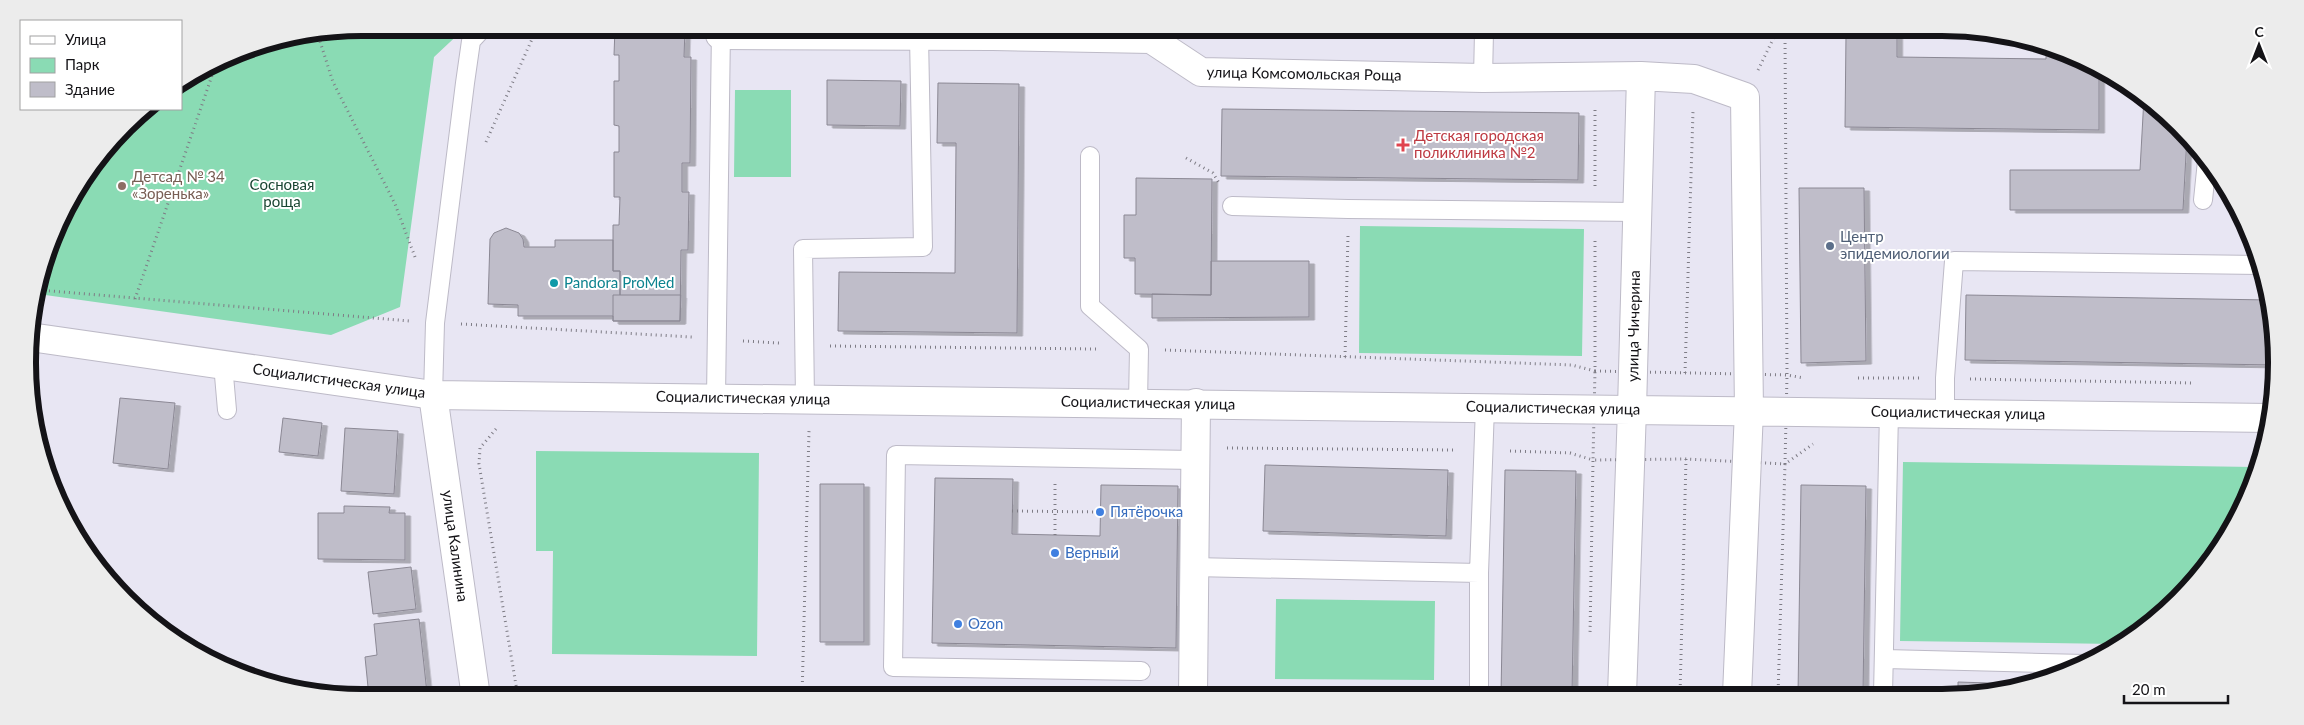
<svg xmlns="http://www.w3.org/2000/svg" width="2304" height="725" font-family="Lato,sans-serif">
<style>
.green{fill:#8adbb4}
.building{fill:#bfbdc9;stroke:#8b8894;filter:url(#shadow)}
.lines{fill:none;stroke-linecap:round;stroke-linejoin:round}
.lane-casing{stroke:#bdbac7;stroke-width:20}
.street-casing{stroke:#bdbac7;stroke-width:30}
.secondary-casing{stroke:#bdbac7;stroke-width:30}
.path{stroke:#7e7c85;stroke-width:3;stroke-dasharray:1 4;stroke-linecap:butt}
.lane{stroke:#fff;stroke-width:18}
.street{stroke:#fff;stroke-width:28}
.secondary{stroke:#fff;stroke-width:28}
.health-dot{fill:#e0444e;stroke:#fff;stroke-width:2}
.education-dot{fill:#8d6e63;stroke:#fff;stroke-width:2}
.service-dot{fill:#5c6f8a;stroke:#fff;stroke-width:2}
.culture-dot{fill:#0f9aa8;stroke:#fff;stroke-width:2}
.shop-dot{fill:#3f7fe0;stroke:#fff;stroke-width:2}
.labels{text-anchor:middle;stroke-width:4;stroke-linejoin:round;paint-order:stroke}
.street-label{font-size:15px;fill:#141317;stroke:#fff}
.health-label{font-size:15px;fill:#be3a42;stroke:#fff;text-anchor:start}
.education-label{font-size:15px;fill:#785e54;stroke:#fff;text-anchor:start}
.park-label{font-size:15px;fill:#1a4633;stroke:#fff}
.service-label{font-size:15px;fill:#4e5e75;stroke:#fff;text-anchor:start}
.culture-label{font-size:15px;fill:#0d838f;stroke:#fff;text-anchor:start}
.shop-label{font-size:15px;fill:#366cbe;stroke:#fff;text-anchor:start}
.rim{fill:none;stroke:#141317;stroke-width:6}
</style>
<defs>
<filter id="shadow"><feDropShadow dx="5.5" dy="3" stdDeviation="0" flood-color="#0004"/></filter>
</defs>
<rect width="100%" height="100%" fill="#e8e6f3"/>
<path class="green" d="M363,28h102l-31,29 -34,250 -69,28 -293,-41 24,-80 35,-56 44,-47 4,-2h36v-23l54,-33 62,-19z
M735,90h56v87h-57z
M1360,226l224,3 -2,127 -223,-3z
M536,451l223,2 -2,203 -205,-2 1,-103h-17z
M1903,462l352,5 -23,63 -54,70 -62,44 -216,-3z
M1276,599l159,2 -1,79 -159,-1z"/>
<path class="building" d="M615,28l70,1 -1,28h7l-1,106h-8v29h7l-1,58h-7l-1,71h-67v-26h7v-24h-7v-46h6l1,-28h-6v-45h5v-26l-5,-1v-44h5v-26h-5z
M1846,34h51v23l149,2v-13l24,7 29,16v61l-254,-3z
M827,80l74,1 -1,45 -73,-1z
M938,83l81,1 -2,249 -179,-2 1,-59 116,1 1,-130h-19z
M2144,97l35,29 8,10 -4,74h-173v-40h130z
M1222,109l357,4 -1,67 -357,-4z
M1136,178l76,1 -1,116 -76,-1v-36h-11v-43h12z
M1799,188h65l2,173 -65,2z
M506,228l13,5 4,6 1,8h31v-7h58v31h7v24h61l-1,26h-67v-5h-95v-11l-30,-1 2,-65 4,-6z
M1211,261h98v56l-157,1v-24l59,1z
M1966,295l304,5 6,65 -311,-5z
M120,398l55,5 -7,66 -55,-6z
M283,418l39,5 -4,33 -39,-4z
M345,428l53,3 -4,63 -53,-3z
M1265,465l183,5 -2,66 -183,-5z
M1505,470l71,1 -4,224h-71z
M935,478l78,1 -1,55 88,2 1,-51 77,1 -2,162 -244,-5z
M820,484h44v158h-44z
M1801,485l65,1 -3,209h-65z
M344,506l46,1 -1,6h16v47l-87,-1v-46h26z
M411,567l5,42 -43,5 -5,-42z
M419,619l8,74 -58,4 -4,-40 12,-2 -3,-31z
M1958,682l64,2 -36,11h-28z"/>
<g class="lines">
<g class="lane-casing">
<path id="lane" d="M1483,78l1,-46
M1090,156v150l49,43 -1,54
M2203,200l4,-39
M1232,206l116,3 289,3
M223,364l4,46
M433,395l2,-72 30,-240 6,-42 12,-13
M716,398l5,-369
M805,399l-2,-150 120,-2 -4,-211
M1945,413v-35l9,-117 306,4
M1193,567l286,6
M1885,659l200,5
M1141,671l-248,-4 3,-212 298,5
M1479,695v-122l6,-166
M1883,695l6,-283"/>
</g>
<g class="street-casing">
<path id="street" d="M720,35l273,1 158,3 50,33 282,6 158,-2 53,3 51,18 4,313
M433,395l43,302
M1632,409l9,-333
M1193,696l3,-293"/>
</g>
<g class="secondary-casing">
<path id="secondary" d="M30,337l403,58 1838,23
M1622,695l10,-286
M1737,695l12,-285"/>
</g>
<path class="path" d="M317,32l16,50 62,122 20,53
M1785,33l2,342 17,3
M1758,70l18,-37
M486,142l51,-114
M1186,158l27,15 6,10
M1595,186v-79
M39,290l371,31
M135,299l81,-235
M461,324l231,13
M743,341l36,2
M830,346l266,3
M1165,350l407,15 23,6v-134
M1345,357l3,-122
M1595,371l192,4 -2,89 -99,-5 -93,1z
M1685,373l8,-262
M1858,378h61
M1970,379l222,4
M496,429l-16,19 -1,16 39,233
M1227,448l229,2
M1510,451l60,2 23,7 -3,175
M1012,511l88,1
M1055,535v-51
M1680,695l6,-236
M1778,695l7,-231 28,-20
M1311,696h9
M802,697l7,-266"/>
<use href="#lane" class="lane"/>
<use href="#street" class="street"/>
<use href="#secondary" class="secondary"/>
</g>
<path class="health-dot" d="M1400.5 137.5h5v5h5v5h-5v5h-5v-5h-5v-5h5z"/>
<circle class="education-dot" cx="122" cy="186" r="5"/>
<circle class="service-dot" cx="1830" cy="246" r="5"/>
<circle class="culture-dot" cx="554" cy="283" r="5"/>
<g class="shop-dot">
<circle cx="1100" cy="512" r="5"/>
<circle cx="1055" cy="553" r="5"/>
<circle cx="958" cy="624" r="5"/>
</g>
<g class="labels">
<g class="street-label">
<text transform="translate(1304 74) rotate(1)" y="5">улица Комсомольская Роща</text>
<text transform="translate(1634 326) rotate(-89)" y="5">улица Чичерина</text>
<text transform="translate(339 381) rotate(8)" y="5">Социалистическая улица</text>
<text transform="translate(743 398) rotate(1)" y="5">Социалистическая улица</text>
<text transform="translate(1148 403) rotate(1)" y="5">Социалистическая улица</text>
<text transform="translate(1553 408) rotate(1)" y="5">Социалистическая улица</text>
<text transform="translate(1958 413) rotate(1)" y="5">Социалистическая улица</text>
<text transform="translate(455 546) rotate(82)" y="5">улица Калинина</text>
</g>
<g class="health-label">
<text x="1414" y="141">Детская городская<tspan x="1414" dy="17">поликлиника №2</tspan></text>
</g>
<g class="education-label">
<text x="132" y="182">Детсад № 34<tspan x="132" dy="17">«Зоренька»</tspan></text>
</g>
<g class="park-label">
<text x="282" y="190">Сосновая<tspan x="282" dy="17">роща</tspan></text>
</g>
<g class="service-label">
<text x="1840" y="242">Центр<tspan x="1840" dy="17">эпидемиологии</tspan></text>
</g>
<g class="culture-label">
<text x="564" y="288">Pandora ProMed</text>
</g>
<g class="shop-label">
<text x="1110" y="517">Пятёрочка</text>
<text x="1065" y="558">Верный</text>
<text x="968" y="629">Ozon</text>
</g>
</g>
<path d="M0 0H2304V725H0ZM362 36H1942A326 326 0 0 1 2268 362V363A326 326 0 0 1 1942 689H362A326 326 0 0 1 36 363V362A326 326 0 0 1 362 36Z" fill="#ececec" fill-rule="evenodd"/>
<path class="rim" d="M362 36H1942A326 326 0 0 1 2268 362V363A326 326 0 0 1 1942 689H362A326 326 0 0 1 36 363V362A326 326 0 0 1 362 36Z"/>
<rect x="20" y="20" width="162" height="90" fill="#ffffff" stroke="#a1a1a2"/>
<rect x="30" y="36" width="25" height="8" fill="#ffffff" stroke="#a1a1a2"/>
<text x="65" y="45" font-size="15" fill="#141317">Улица</text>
<rect x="30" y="58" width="25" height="15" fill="#8adbb4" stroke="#a1a1a2"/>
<text x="65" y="70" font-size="15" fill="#141317">Парк</text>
<rect x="30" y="82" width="25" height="15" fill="#bfbdc9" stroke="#a1a1a2"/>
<text x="65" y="95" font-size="15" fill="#141317">Здание</text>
<g transform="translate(2259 45)" stroke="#ffffff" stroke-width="4" paint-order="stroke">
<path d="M0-4L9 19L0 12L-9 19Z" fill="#141317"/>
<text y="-8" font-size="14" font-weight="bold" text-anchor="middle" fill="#141317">С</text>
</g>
<path d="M2124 695v8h104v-8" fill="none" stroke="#141317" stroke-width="2.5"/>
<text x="2132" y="695" font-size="15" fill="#141317" stroke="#ffffff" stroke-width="4" paint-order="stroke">20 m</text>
</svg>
